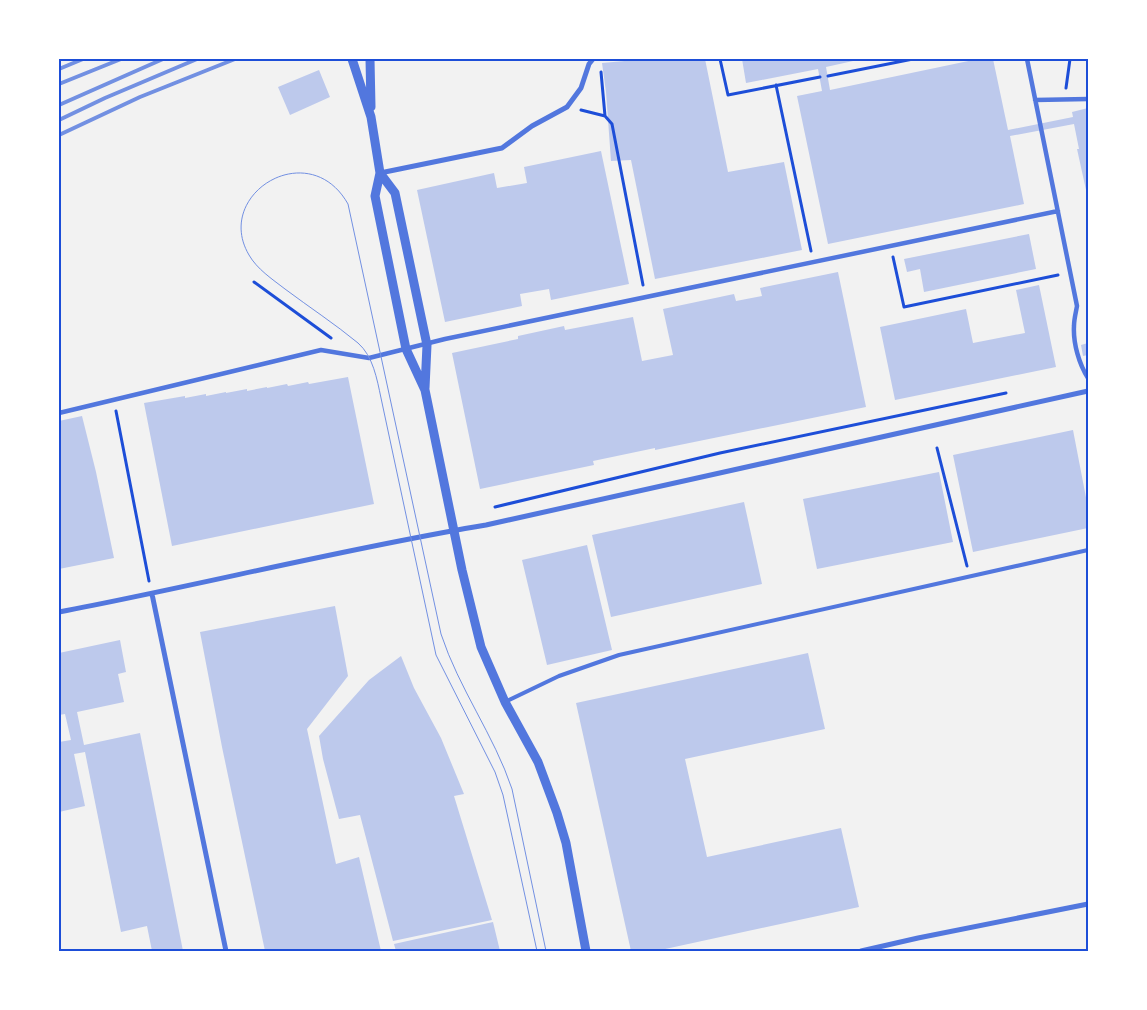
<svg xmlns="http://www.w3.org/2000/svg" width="1147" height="1010" font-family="Commissioner,sans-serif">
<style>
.building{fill:#bdc9ec}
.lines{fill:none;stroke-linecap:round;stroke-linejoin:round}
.path{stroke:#1d4ed8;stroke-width:3}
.service{stroke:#5277de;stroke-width:4}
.pedestrian{stroke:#5277de;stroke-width:4.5}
.minor{stroke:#5277de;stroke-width:5}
.tertiary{stroke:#5277de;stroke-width:9}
.tram{stroke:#7290e2;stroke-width:1}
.rail{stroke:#7290e2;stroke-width:4}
.neatline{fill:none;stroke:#1d4ed8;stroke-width:2}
</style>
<rect width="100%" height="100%" fill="#f2f2f2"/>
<path class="building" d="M647,59h58l23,113 56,-10 18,88 -147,29 -24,-119 -20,1 -5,-69 -4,-29z
M742,59h120l-36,8 4,23 148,-31h15l15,71 65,-13 -1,-5 16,-4v91l-11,-50h2l-5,-25 -64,12 14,68 -196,40 -31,-148 25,-5 -4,-22 -72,14z
M319,70l11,27 -40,18 -12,-28z
M601,151l28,133 -78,16 -2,-11 -29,5 2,12 -77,16 -28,-132 77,-17 3,15 30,-5 -3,-16z
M1029,234l7,35 -112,23 -4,-23 -13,3 -3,-13z
M838,272l28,135 -211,43v-2l-62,13 1,4 -114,24 -28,-136 66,-14v-3l46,-10 1,4 68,-13 9,44 31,-6 -10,-46 71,-15 2,7 26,-5 -2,-8z
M1039,285l17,82 -161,33 -15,-73 86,-18 7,34 52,-10 -9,-43z
M1088,343v12l-5,1 -2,-11z
M348,377l26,127 -202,42 -28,-143 41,-7v2l21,-4v2l20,-4v1l21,-4v2l20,-4v1l20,-4 1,2 20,-4 1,2z
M82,416l14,56 18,86 -55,11v-148z
M1073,430l15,78v20l-115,24 -20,-97z
M939,472l14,70 -136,27 -14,-70z
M744,502l18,82 -151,33 -19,-82z
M587,545l25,105 -65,15 -25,-105z
M335,606l13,70 -41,53 29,135 23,-7 22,94h-116l-43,-204 -22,-115z
M120,640l6,32 -8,2 6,28 -47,10 7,33 56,-12 43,218h-31l-5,-25 -26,6 -36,-180 -11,2 11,52 -26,6v-70l12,-2 -6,-26 -6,1v-62z
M808,653l17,76 -140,30 22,98 134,-29 18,79 -203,44h-25l-55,-248z
M401,656l13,32 27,50 23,56 -10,2 38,124 -99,21 -33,-126 -21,4 -16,-60 -4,-23 50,-56z
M493,922l7,29h-104l-2,-7z"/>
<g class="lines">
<path class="path" d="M720,59l8,36 92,-18
M601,72l4,44
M828,76l85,-17
M776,85l35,166
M1066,88l4,-29
M581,110l24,6 7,8 31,161
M893,257l11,50 154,-32
M254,282l77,56
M116,411l33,170
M937,448l30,118
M495,507l225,-54 286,-60"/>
<path class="service" d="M505,702l54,-26 60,-21 469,-105"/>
<path class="pedestrian" d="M1027,59l50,247c-1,6 -3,13 -3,20 -1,17 5,38 14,52
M1035,100l53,-1
M59,413l262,-63 48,8 76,-19 613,-128"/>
<path class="minor" d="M380,173l122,-25 30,-22 35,-19 14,-19 8,-24 4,-5
M152,594l74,357
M59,612c142,-27 283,-63 427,-87l602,-134
M861,951l57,-13 170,-34"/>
<path class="tertiary" d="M352,59l19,58 9,56 -5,23 31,153 19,41 37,180 19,77 24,55 33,60 19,51 9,30 20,108
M370,59l1,48
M380,173l15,20 32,152 -2,43"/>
<path class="tram" d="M537,951l-34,-156 -8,-23 -59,-117 -55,-257c-4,-19 -8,-42 -23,-55 -23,-19 -49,-36 -73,-54 -13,-10 -28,-20 -36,-34 -36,-61 60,-120 99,-51l93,430c18,55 53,101 71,155l34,162"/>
<path class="rail" d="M59,69l24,-10
M59,84l62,-25
M59,105l104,-46
M59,120l46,-22 92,-39
M59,135l81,-38 95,-38"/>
</g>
<rect width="1147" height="1010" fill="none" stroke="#ffffff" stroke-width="120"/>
<rect x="60" y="60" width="1027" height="890" class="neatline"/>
</svg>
